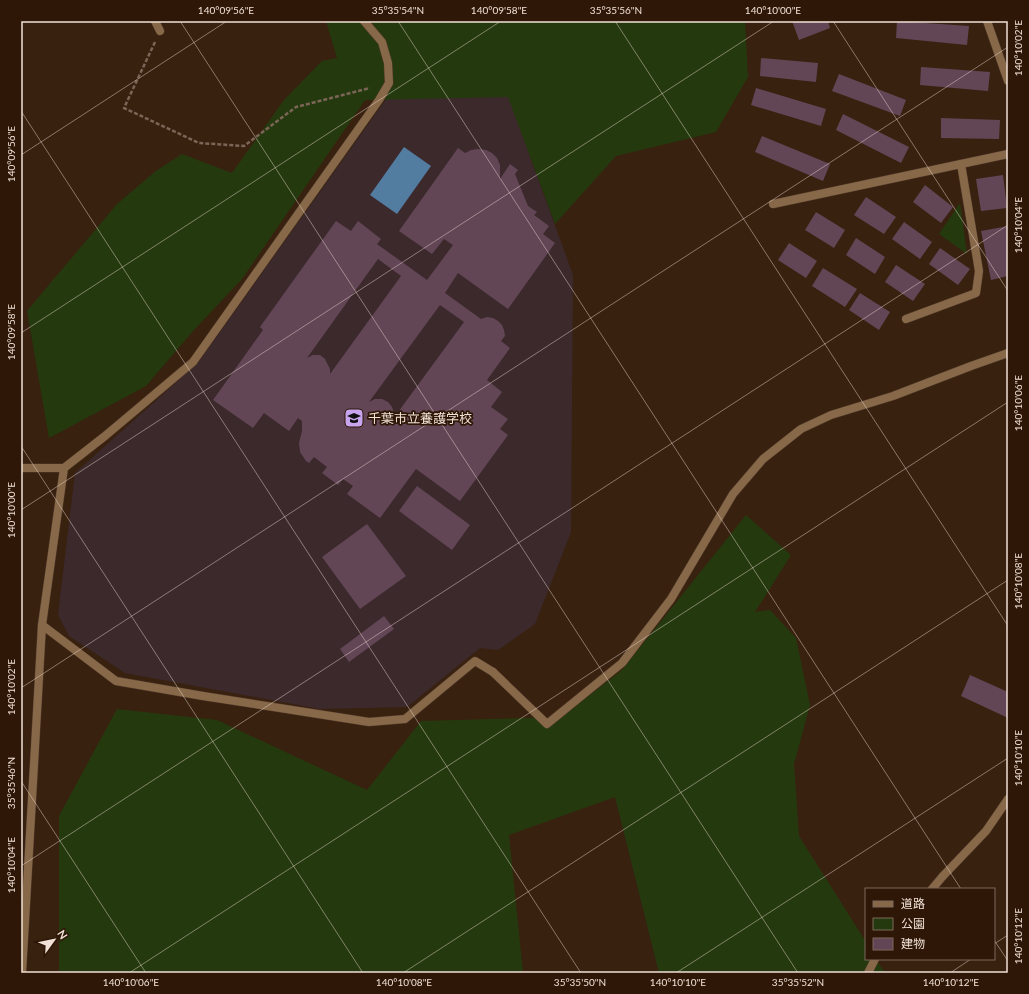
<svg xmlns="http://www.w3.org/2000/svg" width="1029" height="994" font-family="Lato,'Noto Sans JP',sans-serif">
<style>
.education{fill:#3c292c}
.green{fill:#243a0e}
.water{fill:#537ca1}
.building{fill:#624656;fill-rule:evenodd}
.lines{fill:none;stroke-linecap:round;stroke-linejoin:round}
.service-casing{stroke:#533c2c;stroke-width:9}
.minor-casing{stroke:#533c2c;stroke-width:9}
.tertiary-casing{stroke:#533c2c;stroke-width:9}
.path{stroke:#7b6557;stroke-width:2.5;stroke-dasharray:4 2;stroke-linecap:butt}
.service{stroke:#876949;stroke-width:8}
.minor{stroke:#876949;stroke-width:8}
.tertiary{stroke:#876949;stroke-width:8}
.ticks{fill:none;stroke:#f2e1d7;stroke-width:1;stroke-opacity:0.45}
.labels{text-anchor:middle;stroke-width:3.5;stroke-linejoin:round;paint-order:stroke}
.poi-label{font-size:13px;fill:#f2e1d7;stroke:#2e1707;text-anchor:start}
.neatline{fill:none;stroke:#f2e1d7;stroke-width:1.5}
.ticks-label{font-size:10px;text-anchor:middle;fill:#f2e1d7}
</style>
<rect width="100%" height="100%" fill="#392110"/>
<path class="education" d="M508,96l65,179 -2,257 -36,92 -37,26 -18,-2 -73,59 -87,2 -195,-36 -56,-37 -11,-21 17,-142 123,-110 189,-265z"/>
<path class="green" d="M326,21h123l1,2 6,-2h289l3,56 -32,55 -100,24 -61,68 -47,-127 -143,3 -123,179 -48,51 -48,56 -97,52 -22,-127 90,-107 39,-33 26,-17 50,19 52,-73 38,-39 15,-3z
M960,203l7,51 -28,-20z
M746,515l45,40 -36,57 15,-2 26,28 14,67 -16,59 5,72 67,106v17h10l9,14h-226l-44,-176 -106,38 14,138h-464v-157l58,-107 100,11 150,70 54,-69 141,-4 60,-47z"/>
<path class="water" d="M404,147l27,19 -34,48 -27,-19z"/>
<path class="building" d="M792,21h36l2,7 -31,12z
M897,21l72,5 -2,19 -71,-7z
M761,58l57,5 -2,19 -56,-6z
M921,67l69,5 -2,19 -68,-6z
M839,74l67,26 -6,16 -68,-25z
M756,88l70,21 -5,17 -70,-21z
M843,114l66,33 -8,16 -65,-33z
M941,118l59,2 -1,19 -58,-1z
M762,136l68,28 -7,17 -68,-29z
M458,148l7,5 6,-3 7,-1 8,1 6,3 5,5 3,7v14l10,-15 8,6 -3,4 13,32 9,6 -3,3 15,11 -6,8 12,9 -47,66 -50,-36 -13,20 36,26 6,-2 6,1 5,3 4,4 2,5 1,6 -4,5 9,7 -23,32 15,12 -11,15 17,12 -8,10 8,6 -48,66 -44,-32 -36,49 -33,-24 6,-8 -10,-7 -5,6 -16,-12 5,-6 -13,-10 -5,6 -3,-2 -6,-9 -1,-9 3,-12v-10l-4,-3 -9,13 -25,-18 -11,15 -40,-28 50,-70 -3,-3 76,-106 15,10 7,-10 23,18 -4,5 50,36 26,-35 -9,-6 -12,15 -33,-23zM378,259l23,17 -71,98v-5l-5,-10 -5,-4h-7l-6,3zM440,305l24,17 -71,97 1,-6 -2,-6 -4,-5 -6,-3h-7l-6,3z
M1003,175l4,33 -26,3 -5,-32z
M925,185l28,22 -12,16 -28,-21z
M866,197l30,20 -12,17 -30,-19z
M816,212l29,18 -11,18 -29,-18z
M904,222l28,20 -12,17 -28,-20z
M1008,226v50l-17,4 -10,-49z
M856,238l29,19 -10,17 -29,-19z
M789,243l28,18 -11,17 -28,-18z
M940,248l30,21 -12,16 -29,-21z
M896,265l29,19 -12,17 -28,-19z
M823,268l34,21 -12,18 -33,-21z
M860,293l30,19 -11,18 -30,-20z
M417,486l53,39 -18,25 -53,-39z
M367,524l39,52 -46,33 -38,-52z
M384,616l10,13 -45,33 -9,-13z
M970,675l38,17v26l-47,-22z"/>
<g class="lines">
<g class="service-casing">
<path id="service" d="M906,319l70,-26 3,-22 -18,-107
M493,672l54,52 75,-61 49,-64 62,-105 30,-35 38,-30 30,-14 62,-19 78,-30 37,-13"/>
</g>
<g class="minor-casing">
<path id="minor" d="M155,21l5,10
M773,204l235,-50
M21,468h43l41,-32 88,-74 186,-262 10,-17 -1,-20 -6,-21 -18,-21
M42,625l74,56 87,15 166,26 36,-3 70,-58 18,11
M932,889l11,-13
M22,973l20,-348 22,-157
M868,973l7,-14"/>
</g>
<g class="tertiary-casing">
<path id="tertiary" d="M987,21l21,60
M943,876l43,-45 22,-32"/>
</g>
<path class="path" d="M155,42l-31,66 75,35 45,3 52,-39 74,-19"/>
<use href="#service" class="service"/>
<use href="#minor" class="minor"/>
<use href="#tertiary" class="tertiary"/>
</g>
<path class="ticks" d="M180,21l618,952M398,21l563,868M615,21l393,605M833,21l175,270M21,111l560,862M21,155l206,-134M21,333l480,-312M21,446l342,527M21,510l753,-489M21,688l987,-641M21,781l125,192M21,866l987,-641M994,940l14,21M994,944l14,-9M129,973l879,-571M403,973l605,-393M676,973l332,-215M950,973l21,-14"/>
<defs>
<g id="school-square" transform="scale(1)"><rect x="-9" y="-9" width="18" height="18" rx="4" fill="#c7a6ef" stroke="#2e1707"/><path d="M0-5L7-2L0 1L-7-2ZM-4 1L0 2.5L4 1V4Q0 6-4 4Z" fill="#111"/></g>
</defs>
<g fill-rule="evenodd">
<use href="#school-square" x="354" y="418"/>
</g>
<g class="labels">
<g class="poi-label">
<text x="368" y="423">千葉市立養護学校</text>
</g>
</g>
<rect width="1029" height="994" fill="none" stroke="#2e1707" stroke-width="44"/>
<rect x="865" y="888" width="130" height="72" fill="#2e1707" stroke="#7c685a"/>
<rect x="873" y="901" width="20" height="6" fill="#876949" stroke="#7c685a"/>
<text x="901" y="908" font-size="12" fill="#f2e1d7">道路</text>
<rect x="873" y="918" width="20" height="12" fill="#243a0e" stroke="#7c685a"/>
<text x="901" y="928" font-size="12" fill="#f2e1d7">公園</text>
<rect x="873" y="938" width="20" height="12" fill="#624656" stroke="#7c685a"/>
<text x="901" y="948" font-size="12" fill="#f2e1d7">建物</text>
<g transform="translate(54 940) rotate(57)" stroke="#2e1707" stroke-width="3" paint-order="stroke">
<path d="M0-3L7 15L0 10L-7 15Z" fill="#f2e1d7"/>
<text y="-6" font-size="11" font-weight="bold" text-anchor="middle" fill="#f2e1d7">N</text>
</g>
<rect x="22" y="22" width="985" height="950" class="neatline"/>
<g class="ticks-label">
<text x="226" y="14">140°09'56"E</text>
<text x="398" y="14">35°35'54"N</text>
<text x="499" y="14">140°09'58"E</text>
<text x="616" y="14">35°35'56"N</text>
<text x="773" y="14">140°10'00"E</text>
<text transform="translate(1018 48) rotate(-90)" y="4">140°10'02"E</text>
<text transform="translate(11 154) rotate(-90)" y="4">140°09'56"E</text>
<text transform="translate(1018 225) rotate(-90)" y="4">140°10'04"E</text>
<text transform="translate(11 332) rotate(-90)" y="4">140°09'58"E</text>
<text transform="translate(1018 403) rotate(-90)" y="4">140°10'06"E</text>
<text transform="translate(11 510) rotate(-90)" y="4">140°10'00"E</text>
<text transform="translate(1018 581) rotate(-90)" y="4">140°10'08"E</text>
<text transform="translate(11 687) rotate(-90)" y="4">140°10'02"E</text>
<text transform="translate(1018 758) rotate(-90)" y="4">140°10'10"E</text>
<text transform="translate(11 783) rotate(-90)" y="4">35°35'46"N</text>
<text transform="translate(11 865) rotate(-90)" y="4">140°10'04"E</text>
<text transform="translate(1018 936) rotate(-90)" y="4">140°10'12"E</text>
<text x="131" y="986">140°10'06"E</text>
<text x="404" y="986">140°10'08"E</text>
<text x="580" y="986">35°35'50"N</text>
<text x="678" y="986">140°10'10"E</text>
<text x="798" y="986">35°35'52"N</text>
<text x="951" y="986">140°10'12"E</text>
</g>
</svg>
